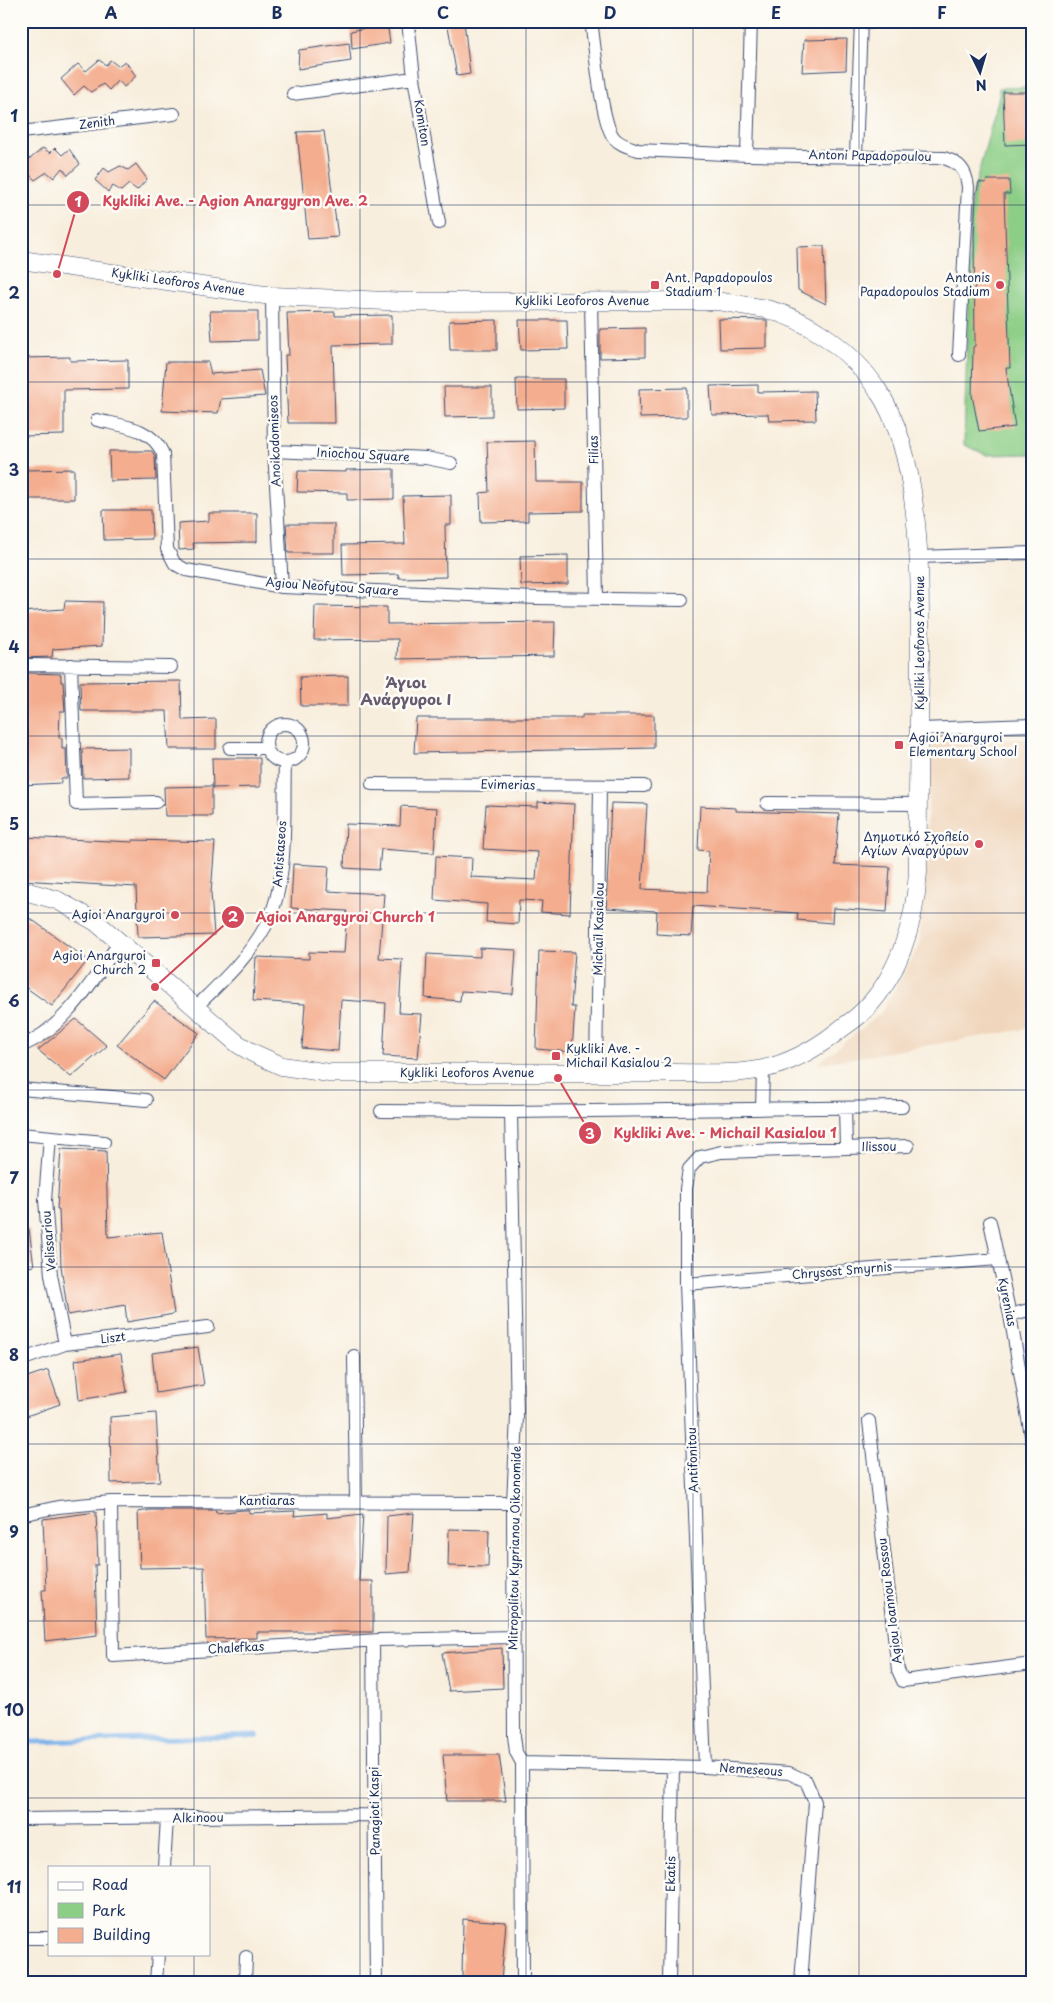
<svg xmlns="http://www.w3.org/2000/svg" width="1053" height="2003" font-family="'Playpen Sans',sans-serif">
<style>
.built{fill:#f0d6bc}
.green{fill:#8cce86;stroke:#547e72}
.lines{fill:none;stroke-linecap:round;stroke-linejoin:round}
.stream{stroke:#79b1e9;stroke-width:5}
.building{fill:#f4ae8f}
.street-casing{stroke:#3c4c71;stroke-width:14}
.secondary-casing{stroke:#3c4c71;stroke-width:19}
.street{stroke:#fff;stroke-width:12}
.secondary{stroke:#fff;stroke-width:18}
.grid{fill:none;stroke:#1b2f5e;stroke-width:1;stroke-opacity:0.55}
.poi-dot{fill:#d1495b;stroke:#fdfcf7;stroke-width:2}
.labels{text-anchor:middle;stroke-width:5;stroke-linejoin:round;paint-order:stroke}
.street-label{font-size:12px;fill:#1b2f5e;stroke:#fdfcf7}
.poi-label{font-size:12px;fill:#1b2f5e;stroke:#fdfcf7;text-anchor:end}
.quarter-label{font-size:15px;font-weight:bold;fill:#675b6f;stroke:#fdfcf7}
.leader{fill:none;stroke:#d1495b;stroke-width:2}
.callout-dot{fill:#d1495b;stroke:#fdfcf7;stroke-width:2}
.mark-label{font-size:15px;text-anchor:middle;font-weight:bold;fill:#fff}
.callout-label{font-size:14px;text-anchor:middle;font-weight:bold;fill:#d1495b;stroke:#fdfcf7;stroke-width:5;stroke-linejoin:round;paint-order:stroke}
.neatline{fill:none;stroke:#1b2f5e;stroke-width:2}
.grid-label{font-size:16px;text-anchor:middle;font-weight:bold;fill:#1b2f5e}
</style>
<rect width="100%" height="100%" fill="#fdfcf7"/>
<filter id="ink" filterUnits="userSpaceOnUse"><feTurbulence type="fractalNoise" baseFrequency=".02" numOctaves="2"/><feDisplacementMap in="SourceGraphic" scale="10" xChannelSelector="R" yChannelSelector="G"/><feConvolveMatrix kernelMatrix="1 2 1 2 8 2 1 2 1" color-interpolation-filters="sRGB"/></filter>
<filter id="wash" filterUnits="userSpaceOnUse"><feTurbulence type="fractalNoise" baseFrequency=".0096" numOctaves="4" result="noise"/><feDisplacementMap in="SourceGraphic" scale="20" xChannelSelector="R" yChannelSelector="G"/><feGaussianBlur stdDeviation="1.12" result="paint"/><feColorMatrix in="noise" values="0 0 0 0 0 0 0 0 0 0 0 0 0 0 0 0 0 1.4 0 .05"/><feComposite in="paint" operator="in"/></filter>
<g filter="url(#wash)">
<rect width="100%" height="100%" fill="#f8eedd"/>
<path class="built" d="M1032,739v289l-215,36 64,-51 38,-66 13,-207z"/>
<path class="green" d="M1032,87v367l-45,1 -23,-10 7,-244 28,-105v-8z"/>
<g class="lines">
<path class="stream" d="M21,1741l14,1 222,-6"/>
</g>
<g id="blocks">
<path class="building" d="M447,21h17l6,53 -13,2z
M364,23h12l5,5 7,1 2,14 -38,6 -1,-18 14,-3z
M847,39l-1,31 -44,2 2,-32z
M349,43l2,18 -53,8 1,-19z
M99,60l7,5 4,-5 8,6 7,-5 11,15 -12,11 -6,-7 -9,10 -6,-6 -12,8 -7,-6 -10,9 -13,-16 17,-15 8,7z
M1003,92h24v2h5v50l-27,1z
M324,131l14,106 -30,2 -11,-107z
M43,148l7,5 5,-5 7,7 7,-6 11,15 -12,11 -6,-7 -8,10 -7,-6 -12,8 -6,-6 -8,7v-29l9,7z
M136,164l11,15 -10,11 -8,-6 -8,7 -8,-5 -5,6 -13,-12 9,-12 5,4 11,-6 8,4z
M987,180h22l1,14h-6l6,174h-4l9,59 -36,4 -7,-36 1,-48 2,-1 -1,-110 2,-41 3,-13 6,1z
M824,246l2,58 -28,-14 -1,-43z
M210,311h48v29l-46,1z
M335,312v4l57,-1v29l-59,1 2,78h-47l-3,-68h4l-2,-42z
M719,319l48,1v28l-47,1z
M497,320v30h-47l-1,-29z
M519,320h48l1,29 -47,1z
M645,328v29l-45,1v-29z
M70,357v4l58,-1v29l-64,1v45l-43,1v-30h3l-2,-48z
M166,362h42l3,12 49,-4 5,26 -44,3 -3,14 -56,-2z
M516,379h48v29l-47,1z
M758,385v7l57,-1 1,29 -47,1 -1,-7 -56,1 -2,-29z
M444,387h48v29l-47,1z
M687,388v29l-47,1 -1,-29z
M535,441l1,41h47v29l-55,1v9l-47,1 -1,-29 9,-1 -2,-50z
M109,451h43l3,5 1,24 -46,1z
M74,469v30h-47l-1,-29z
M394,469v30l-47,1v-7l-50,-1 1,-21 48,1v-2z
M451,495v30h-6l1,52 -47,1 -1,-4 -55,1 -1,-30 63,-1 -2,-48z
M103,510h48l1,29 -48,1z
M209,513h48v29l-64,1 1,6 -15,1 -1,-27 31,-2z
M286,524h48v29h-46z
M568,555v29l-47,1 -1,-29z
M65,601l38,1 -1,44 -49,3 -1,8 -31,1v-46l43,-3z
M315,606l72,1v17l168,-2 -1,34 -157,3 1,-20 -84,1z
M29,673l32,1v8h2l2,29h-5l-1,27h3v11h4l1,29h-6v5l-40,2v-110z
M348,676v30h-47l-1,-29z
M181,681l1,39 34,-1v30h-47l-2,-38h-86l-1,-29z
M582,715h72v33l-240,5 2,-35h166z
M129,748v29l-46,1 -1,-29z
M212,758h48v29l-47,1z
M212,786v30h-47l-1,-29z
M538,802l36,2 -4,110 -29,-2 1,-11 -23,-1 -1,24 -32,-2 1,-18 -53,-4 2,-44 36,2 -1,19 65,3 2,-28 -55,-3 3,-44 52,2z
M611,803l36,1 -5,85 65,3 2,-41 -11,-1 2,-44 36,2v3l103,3 -4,51 55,2 -3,45 -54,-4 -1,15 -35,-3 1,-7 -105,-7 -2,30 -35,-2 1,-23 -51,-3z
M401,806l36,2 -3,45 -53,-4 -2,21 -35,-2 2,-44 54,2z
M21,837l112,5v-2l82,2 -4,51 3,42 -76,2 -2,-50 -115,-7z
M293,864l36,2 -2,25 57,3 -5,64 23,1 -3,54 23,1 -4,44 -35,-2 3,-53 -45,-3 -3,51 -36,-3 3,-44 -52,-3 3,-44 53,2v-7l35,1 3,-42 -56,-3z
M21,916l10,3 57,41 -36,46 -31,-22z
M480,948l36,2 -3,44 -52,-3 -1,10 -35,-3 2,-44 53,3z
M539,951l36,1 -4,55h4l-3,45 -36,-3z
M154,1001l45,32 -35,47 -47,-35z
M76,1019l31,27 -36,31 -33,-27z
M61,1149l45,2 2,86 54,-5 12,82 -47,8 -2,-17 -57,10 -7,-49 -2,-57h-2z
M29,1229l5,37 -13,2v-38z
M198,1347l6,38 -48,8 -4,-40z
M121,1354l6,38 -48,8 -4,-40z
M48,1370l12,34 -39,14v-39z
M156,1413l4,68 -49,2 -1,-66z
M150,1510h66v3l27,-3h6v3l46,-2 -1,5 33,-3v5l36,-4 -4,67h14v51h-116v6l-51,1 -2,-72 -64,1 -2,-56z
M96,1512l2,53h-3l2,70 -52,6 -3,-51h4l-3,-71z
M414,1513l-4,59 -24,2 1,-58z
M449,1529l40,1 -1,37 -40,-1z
M502,1648l1,40 -54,3 -7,-38z
M443,1755h56l7,46h-59z
M463,1919l43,3 -5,60h-39z"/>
</g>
</g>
<g filter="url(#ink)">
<use href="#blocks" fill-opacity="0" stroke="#3c4c71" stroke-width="1"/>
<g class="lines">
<g class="street-casing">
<path id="street" d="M408,21l6,57 25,145
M591,21c4,24 10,102 23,117 6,7 16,9 24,12l109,5 197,3c16,5 22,12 24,29l-9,168
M861,23l25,-2
M293,94l121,-16
M21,132l153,-18
M747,155l4,-134
M856,156l5,-135
M272,296l2,155 8,136
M591,301l6,297
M97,420c25,6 55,7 66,34l4,95 8,15 11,6 96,17 255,11 145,2
M274,451l152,7 25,5
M920,557l112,-4
M71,665l5,139 80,-2
M21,667l7,-2 143,2
M266 743a19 19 0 1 1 38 0a19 19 0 1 1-38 0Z
M920,729l112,-4
M230,748h36
M372,784l272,2
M767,803l152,1
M195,1008c25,-25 53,-50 70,-81 25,-44 18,-115 20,-165
M21,1046c45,-18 72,-67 99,-104
M596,1073l4,-287
M21,1089l125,11
M845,1108l1,39
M762,1109l1,-40
M381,1111l130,1 391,-5
M511,1112l6,304 -4,87 1,233 2,16 6,11 1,219
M21,1134l83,8
M50,1137l-5,63 6,75 14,69
M990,1222l20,93 22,126
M686,1284l312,-25
M1010,1315l22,-6
M354,1356l2,145
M21,1360l44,-16 143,-17
M869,1421l29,249 5,11 129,-17
M111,1502l2,154 267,-16 133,-3
M21,1515l37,-8 53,-5 402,1
M373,1641l3,341
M522,1763l183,4 84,6 17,8 9,21 -14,180
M705,1767l-19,-483v-95l3,-20 11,-12 21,-5 187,-6
M21,1819l354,-4
M164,1867l3,-49
M29,1938h20
M156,1982l2,-28
M245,1982l1,-25
M669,1982l4,-216"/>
</g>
<g class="secondary-casing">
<path id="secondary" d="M21,260l251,36 137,6 308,-1c16,3 33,5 49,8 42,10 87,43 111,80 46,67 43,193 43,272 -1,70 -3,141 -2,211 -3,51 -20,109 -60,144 -7,6 -14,10 -21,16 -22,17 -47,31 -74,37 -29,6 -59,4 -88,4h-346l-47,-7 -29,-13 -15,-9 -142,-122 -39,-22 -36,-10"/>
</g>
<use href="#street" class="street"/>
<use href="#secondary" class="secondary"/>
</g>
</g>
<path class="grid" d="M194,21v1846M360,21v1961M526,21v1961M693,21v1961M859,21v1961M21,205h1011M21,382h1011M21,559h1011M21,736h1011M21,913h1011M21,1090h1011M21,1267h1011M21,1444h1011M21,1621h1011M21,1798h1011M194,1954v28"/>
<g class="poi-dot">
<rect x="650" y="280" width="10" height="10" rx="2.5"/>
<circle cx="1000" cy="285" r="5"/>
<rect x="894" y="740" width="10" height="10" rx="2.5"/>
<circle cx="979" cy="844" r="5"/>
<circle cx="175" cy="915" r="5"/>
<rect x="151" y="958" width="10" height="10" rx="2.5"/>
<rect x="551" y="1051" width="10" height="10" rx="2.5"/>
</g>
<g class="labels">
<g class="street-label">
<text transform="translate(97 123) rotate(-7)" y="4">Zenith</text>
<text transform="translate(422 123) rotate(81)" y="4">Komiton</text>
<text transform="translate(870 156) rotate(1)" y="4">Antoni Papadopoulou</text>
<text transform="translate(178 282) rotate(8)" y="4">Kykliki Leoforos Avenue</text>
<text x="582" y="305">Kykliki Leoforos Avenue</text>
<text transform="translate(275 441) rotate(-92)" y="4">Anoikodomiseos</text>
<text transform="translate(594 450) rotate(-91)" y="4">Filias</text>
<text transform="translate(363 455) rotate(3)" y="4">Iniochou Square</text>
<text transform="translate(332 587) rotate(4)" y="4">Agiou Neofytou Square</text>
<text transform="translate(920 643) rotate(-90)" y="4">Kykliki Leoforos Avenue</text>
<text transform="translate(508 785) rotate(1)" y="4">Evimerias</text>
<text transform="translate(280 854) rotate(-86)" y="4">Antistaseos</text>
<text transform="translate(599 929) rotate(-89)" y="4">Michaïl Kasialou</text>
<text x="467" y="1077">Kykliki Leoforos Avenue</text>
<text x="879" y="1151">Ilissou</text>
<text transform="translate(49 1241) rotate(-95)" y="4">Velissariou</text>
<text transform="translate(842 1271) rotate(-5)" y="4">Chrysost Smyrnis</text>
<text transform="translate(1007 1302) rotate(78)" y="4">Kyrenias</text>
<text transform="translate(113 1338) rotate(-7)" y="4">Liszt</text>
<text transform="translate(693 1460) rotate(-92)" y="4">Antifonitou</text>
<text x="267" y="1505">Kantiaras</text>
<text transform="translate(515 1548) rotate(-89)" y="4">Mitropolitou Kyprianou Oikonomide</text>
<text transform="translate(890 1601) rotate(-97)" y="4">Agiou Ioannou Rossou</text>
<text transform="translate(236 1648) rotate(-3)" y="4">Chalefkas</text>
<text transform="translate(751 1770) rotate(4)" y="4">Nemeseous</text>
<text transform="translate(375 1811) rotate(-91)" y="4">Panagioti Kaspi</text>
<text transform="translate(198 1818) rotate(-1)" y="4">Alkinoou</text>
<text transform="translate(671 1874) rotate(-89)" y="4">Ekatis</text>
</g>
<g class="poi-label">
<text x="665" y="282" text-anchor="start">Ant. Papadopoulos<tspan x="665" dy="14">Stadium 1</tspan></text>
<text x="990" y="282">Antonis<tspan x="990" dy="14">Papadopoulos Stadium</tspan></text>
<text x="909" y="742" text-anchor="start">Agioi Anargyroi<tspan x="909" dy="14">Elementary School</tspan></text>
<text x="969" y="841">Δημοτικό Σχολείο<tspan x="969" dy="14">Αγίων Αναργύρων</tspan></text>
<text x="165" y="919">Agioi Anargyroi</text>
<text x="146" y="960">Agioi Anargyroi<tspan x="146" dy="14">Church 2</tspan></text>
<text x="566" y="1053" text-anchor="start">Kykliki Ave. -<tspan x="566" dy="14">Michail Kasialou 2</tspan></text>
</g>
<g class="quarter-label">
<text x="406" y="688">Άγιοι<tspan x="406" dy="17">Ανάργυροι Ι</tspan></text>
</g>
</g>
<path class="leader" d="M57 274L78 202M155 987L233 917M558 1078L590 1133"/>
<g class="callout-dot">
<circle cx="57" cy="274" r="5"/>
<circle cx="155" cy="987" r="5"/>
<circle cx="558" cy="1078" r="5"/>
<circle cx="78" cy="202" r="12"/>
<circle cx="233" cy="917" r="12"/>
<circle cx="590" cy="1133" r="12"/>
</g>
<g class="mark-label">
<text x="78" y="207">1</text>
<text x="233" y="922">2</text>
<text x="590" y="1139">3</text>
</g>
<g class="callout-label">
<text x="235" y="206">Kykliki Ave. - Agion Anargyron Ave. 2</text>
<text x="345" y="922">Agioi Anargyroi Church 1</text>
<text x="725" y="1138">Kykliki Ave. - Michail Kasialou 1</text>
</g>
<rect width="1053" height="2003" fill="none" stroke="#fdfcf7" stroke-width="55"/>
<rect x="48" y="1866" width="162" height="90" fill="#fdfcf7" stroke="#a3aaba"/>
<rect x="58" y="1882" width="25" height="8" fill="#ffffff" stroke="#a3aaba"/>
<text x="92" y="1890" font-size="15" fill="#1b2f5e">Road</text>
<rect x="58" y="1903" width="25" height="15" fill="#8cce86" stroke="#a3aaba"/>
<text x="92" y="1916" font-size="15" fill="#1b2f5e">Park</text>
<rect x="58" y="1928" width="25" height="15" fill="#f4ae8f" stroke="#a3aaba"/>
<text x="92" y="1940" font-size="15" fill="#1b2f5e">Building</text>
<g transform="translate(980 72) rotate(175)" stroke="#fdfcf7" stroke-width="4" paint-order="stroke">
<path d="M0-4L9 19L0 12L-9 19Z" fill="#1b2f5e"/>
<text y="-8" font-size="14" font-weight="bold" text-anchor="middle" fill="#1b2f5e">N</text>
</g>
<rect x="28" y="28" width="998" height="1948" class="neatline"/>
<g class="grid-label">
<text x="111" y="19">A</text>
<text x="277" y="19">B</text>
<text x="443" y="19">C</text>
<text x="610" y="19">D</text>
<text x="776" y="19">E</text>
<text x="942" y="19">F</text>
<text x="14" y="122">1</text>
<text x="14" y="299">2</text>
<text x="14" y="476">3</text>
<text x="14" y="653">4</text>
<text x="14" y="830">5</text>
<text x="14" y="1007">6</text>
<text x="14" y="1184">7</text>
<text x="14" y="1361">8</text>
<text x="14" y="1538">9</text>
<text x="14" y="1716">10</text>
<text x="14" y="1893">11</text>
</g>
</svg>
